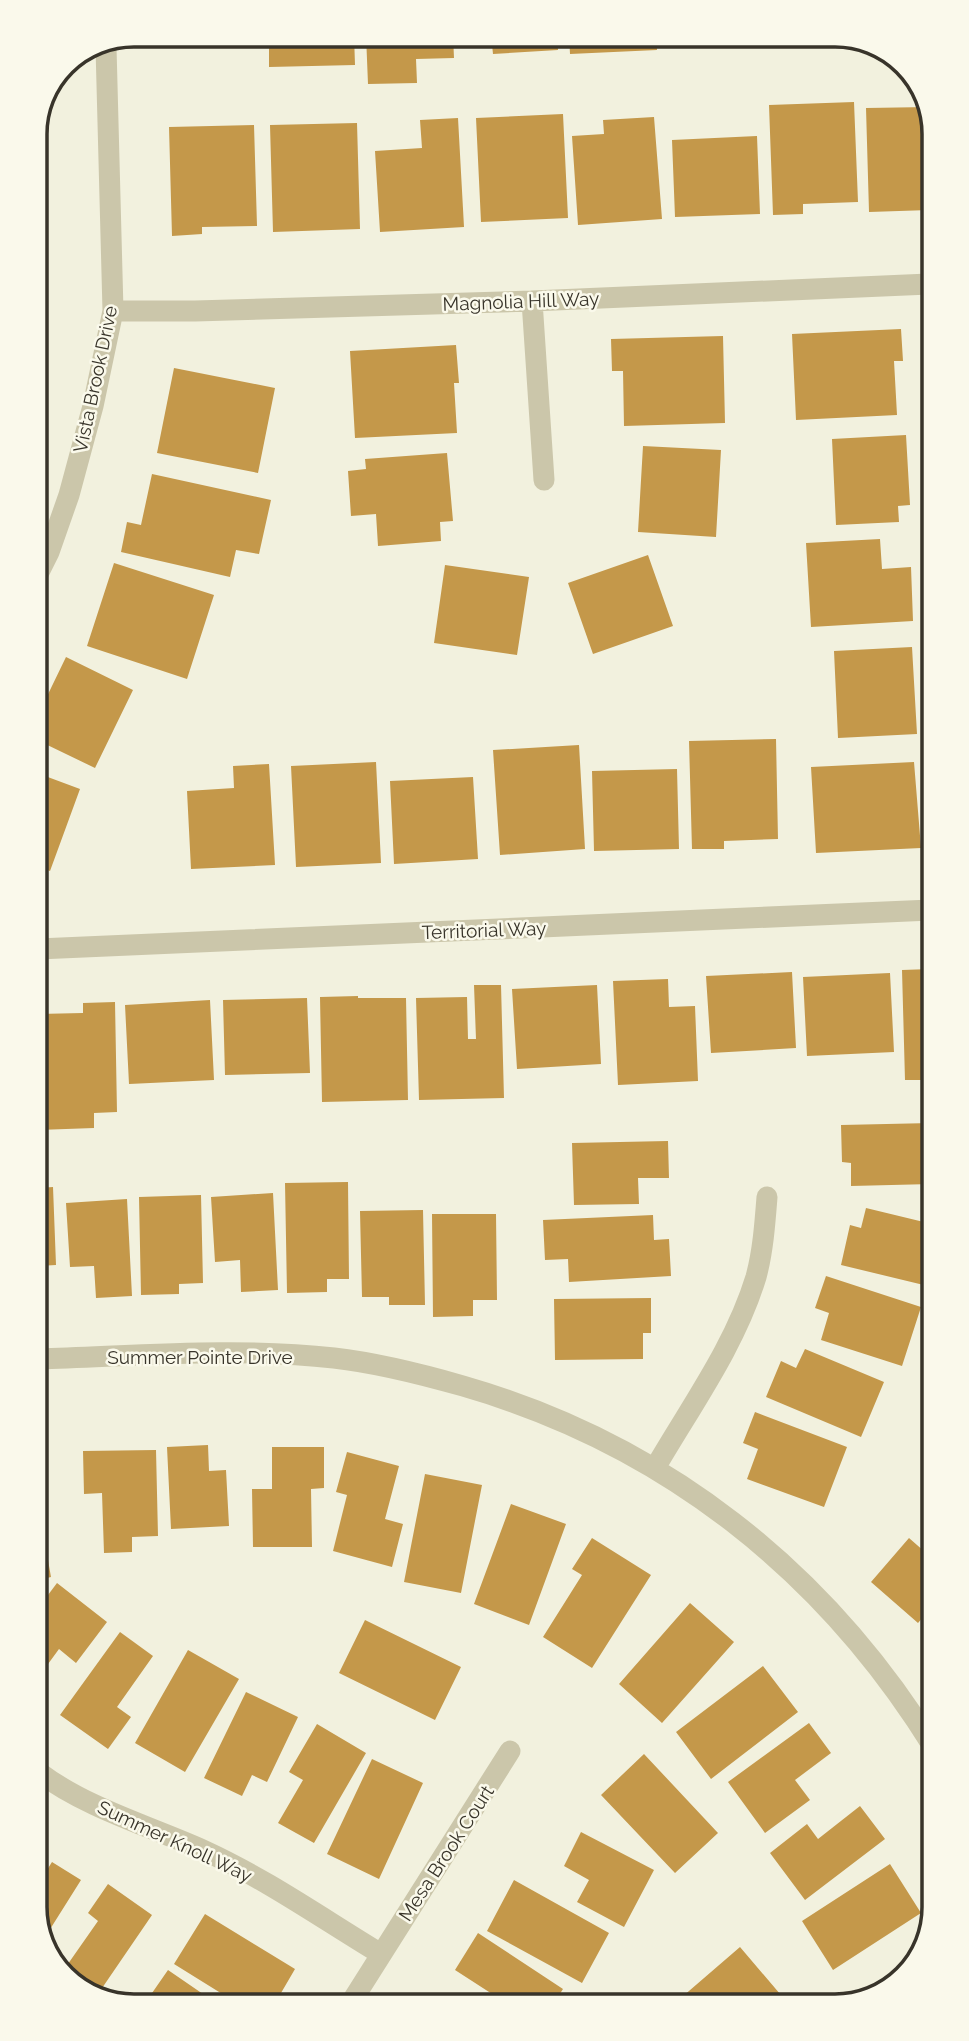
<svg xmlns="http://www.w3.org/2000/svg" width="969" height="2041" font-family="Raleway,sans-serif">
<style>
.building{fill:#c4984a}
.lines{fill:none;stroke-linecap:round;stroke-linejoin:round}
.street{stroke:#cbc6aa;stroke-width:21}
.labels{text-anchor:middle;stroke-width:5;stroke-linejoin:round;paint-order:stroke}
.street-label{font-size:19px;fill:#38342a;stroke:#faf9eb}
.rim{fill:none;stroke:#38342a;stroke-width:3.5}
</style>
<rect width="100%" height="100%" fill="#f2f1de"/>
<path class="building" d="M161,35h66v2l-65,4z
M269,35h85l1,30 -86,2z
M366,35h87l1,23 -38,1 1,24 -49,1z
M491,35h66l1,15 -65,4z
M569,35h87l1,15 -87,4z
M764,35h77l9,4v4l-86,3z
M854,102l4,100 -55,2v10l-30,1 -4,-110z
M929,107v103l-60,2 -3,-104z
M563,114l5,104 -87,4 -5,-104z
M654,117l8,102 -84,6 -6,-89 32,-2 -1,-14z
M458,118l6,109 -84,5 -5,-81 47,-3 -2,-28z
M357,123l3,106 -87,3 -3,-107z
M254,125l3,101 -55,1v7l-30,2 -3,-109z
M757,136l3,78 -85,3 -3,-77z
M901,329l2,32h-9l3,54 -101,5 -4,-86z
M723,336l2,87 -101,3 -1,-55h-11l-1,-32z
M456,345l3,38h-5l3,50 -102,5 -5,-87z
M174,368l101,20 -17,85 -101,-20z
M906,435l4,70 -12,1 1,16 -63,3 -4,-86z
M643,446l78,4 -5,87 -78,-5z
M447,453l6,68 -13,1 1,19 -63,5 -2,-32 -25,2 -3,-45 18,-2 -1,-10z
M152,474l119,26 -12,54 -23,-4 -6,27 -109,-25 6,-30 14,3z
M880,539l2,30 29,-2 2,54 -102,6 -5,-84z
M648,555l25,71 -80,28 -25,-71z
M114,563l100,32 -27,84 -100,-33z
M445,565l84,12 -12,78 -83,-12z
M912,647l5,87 -79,4 -4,-87z
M66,657l67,33 -38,78 -58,-28v-23z
M776,739l2,100 -54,2v8h-32l-3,-108z
M579,745l6,104 -85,6 -7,-105z
M376,762l5,101 -85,4 -5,-101z
M914,762l7,86 -105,5 -5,-86z
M269,764l6,101 -84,4 -4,-78 47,-3 -1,-22z
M677,769l2,80 -85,2 -2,-80z
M37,773l43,16 -30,82 -13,-5z
M473,777l5,82 -84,5 -4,-83z
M931,969l1,111h-27l-3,-110z
M792,972l4,76 -85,5 -5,-77z
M890,973l4,79 -87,4 -4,-79z
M668,979l1,28 26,-1 3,75 -80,4 -5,-104z
M474,985h27l3,113 -85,2 -3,-102 51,-1 1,42h8z
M597,985l4,79 -84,5 -5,-80z
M358,996v2h48l2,102 -86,2 -2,-105z
M307,998l3,75 -85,2 -2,-75z
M210,1000l4,80 -85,4 -4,-79z
M115,1002l2,110 -23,1v15l-56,2v-116l45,-1v-10z
M932,1123v61l-81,2v-23l-9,-1 -1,-37z
M668,1141l1,37h-31l1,26 -65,1 -2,-62z
M348,1182l1,97h-22v13l-40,1 -2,-110z
M53,1187l3,78 -18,1v-78z
M273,1193l5,97 -37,2 -1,-32 -25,2 -4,-65z
M201,1195l2,88 -24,1v10l-38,1 -2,-98z
M127,1199l5,97 -36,2 -2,-32 -24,1 -4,-64z
M866,1208l66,16v63l-91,-22 9,-40 11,3z
M423,1210l2,95h-36v-8h-27l-2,-86z
M432,1214h64l1,86h-24v16l-40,1z
M653,1215l1,25 15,-1 2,37 -102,6 -1,-23 -23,1 -2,-40z
M826,1276l95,31 -19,59 -81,-26 8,-27 -14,-5z
M651,1298v35h-8v26l-88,1 -1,-61z
M805,1349l79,33 -23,55 -95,-40 15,-36 15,7z
M755,1412l92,35 -23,60 -77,-28 11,-30 -15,-6z
M208,1445l1,26 17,-1 3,56 -58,3 -4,-82z
M272,1447h52v41l-13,1 1,58h-59l-1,-58h20z
M156,1450l2,86 -26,1v15l-28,1 -2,-60 -18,1 -1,-43z
M347,1452l52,14 -14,53 18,5 -11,43 -59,-16 14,-56 -11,-3z
M425,1474l57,11 -21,108 -57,-11z
M511,1504l55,20 -37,101 -55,-21z
M41,1521l10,56 -12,3v-58z
M592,1538l59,37 -59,93 -49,-31 39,-62 -10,-6z
M909,1538l24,21v52l-3,-2 -12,14 -47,-41z
M57,1583l50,39 -31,41 -17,-14 -19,26 -1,-68z
M690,1603l44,39 -72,81 -43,-39z
M365,1620l96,47 -26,53 -96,-47z
M120,1632l33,24 -36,51 14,10 -23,32 -48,-34z
M188,1650l51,29 -54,93 -50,-29z
M763,1666l35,46 -87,67 -35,-47z
M246,1692l52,25 -31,65 -15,-7 -10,21 -38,-18z
M809,1723l22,30 -36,27 15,20 -45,33 -37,-51z
M317,1724l49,29 -52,90 -36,-20 25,-43 -14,-8z
M644,1754l74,79 -43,40 -74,-78z
M372,1759l51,24 -44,96 -52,-25z
M860,1806l25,33 -80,61 -35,-47 37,-29 11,15z
M581,1832l73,38 -30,57 -47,-25 12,-22 -25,-14z
M52,1862l29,18 -39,62 -2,-3v-58z
M890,1864l31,49 -88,57 -31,-49z
M514,1880l95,53 -27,50 -95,-52z
M108,1884l44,31 -54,79 -35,-23 35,-50 -10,-8z
M205,1914l90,55 -21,36h-34l-66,-41z
M478,1933l85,56 -9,14h-53l2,-2 -48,-31z
M740,1947l46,54 -100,1 -4,-5z
M168,1970l51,35 -76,1z"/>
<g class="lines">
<path class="street" d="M532,301l12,179
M113,311h82l337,-10 397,-17
M36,578l13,-26 20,-57 24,-89 20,-95 -7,-264
M38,949l893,-39
M39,1359c98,-3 198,-12 295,-1 44,5 87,16 129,28 201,58 361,184 471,362
M655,1468c36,-62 80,-122 101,-191 7,-26 9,-54 11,-80
M40,1773c46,35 112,54 165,78 61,28 118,68 176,103
M350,2004l160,-253"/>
</g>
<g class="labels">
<g class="street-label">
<text transform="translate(521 301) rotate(-2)" y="7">Magnolia Hill Way</text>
<text transform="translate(95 379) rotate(-78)" y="7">Vista Brook Drive</text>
<text transform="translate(484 930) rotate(-2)" y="7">Territorial Way</text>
<text x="200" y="1364">Summer Pointe Drive</text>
<text transform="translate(175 1841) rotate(25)" y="7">Summer Knoll Way</text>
<text transform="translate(446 1853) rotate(-57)" y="7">Mesa Brook Court</text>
</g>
</g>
<path d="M0 0H969V2041H0ZM134 47H835A87 87 0 0 1 922 134V1907A87 87 0 0 1 835 1994H134A87 87 0 0 1 47 1907V134A87 87 0 0 1 134 47Z" fill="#faf9eb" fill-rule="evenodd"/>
<path class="rim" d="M134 47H835A87 87 0 0 1 922 134V1907A87 87 0 0 1 835 1994H134A87 87 0 0 1 47 1907V134A87 87 0 0 1 134 47Z"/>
</svg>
